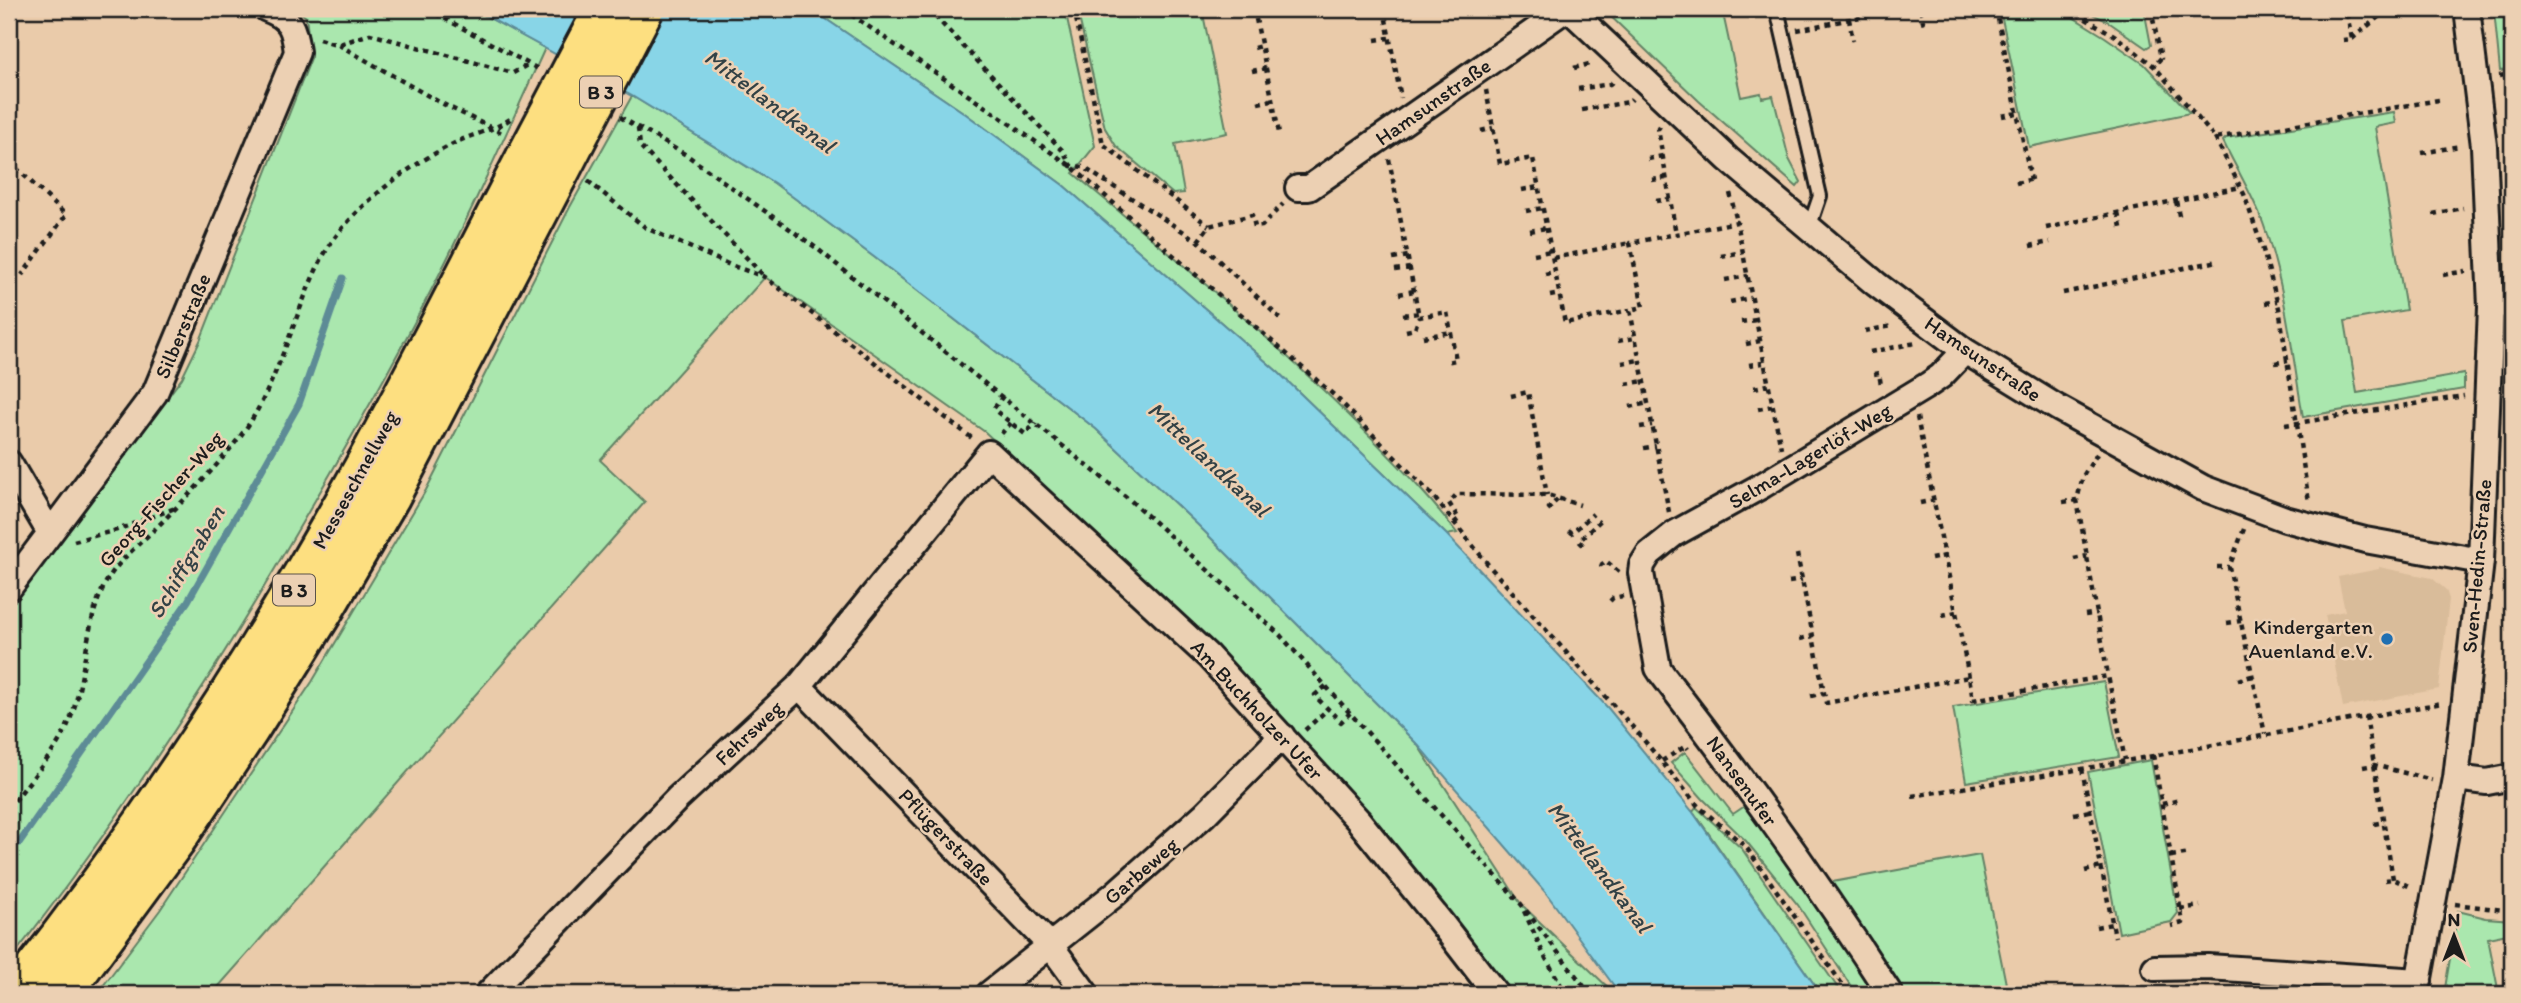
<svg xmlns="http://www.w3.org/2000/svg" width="2521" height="1003" font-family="Itim,sans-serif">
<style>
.built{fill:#d9bc9a}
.green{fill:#aae7ae;stroke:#638265;stroke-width:2}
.water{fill:#88d5e7;stroke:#5d8b96;stroke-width:2}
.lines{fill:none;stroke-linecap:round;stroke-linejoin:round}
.stream{stroke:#5d8b96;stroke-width:7}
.service-casing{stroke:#1c1c1c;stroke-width:18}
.minor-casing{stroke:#1c1c1c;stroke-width:30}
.trunk-casing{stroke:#1c1c1c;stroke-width:44}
.path{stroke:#1c1c1c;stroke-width:4.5;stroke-dasharray:5 5;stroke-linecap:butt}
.service{stroke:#ecd0b3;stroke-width:12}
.minor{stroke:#ecd0b3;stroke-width:24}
.trunk{stroke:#fddf80;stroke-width:38}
.trunk-bridge-casing{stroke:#1c1c1c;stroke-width:44;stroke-linecap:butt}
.trunk-bridge{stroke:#fddf80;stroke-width:38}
.poi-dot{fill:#1f6fb2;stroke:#ecd0b3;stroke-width:2.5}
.labels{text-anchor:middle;stroke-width:5;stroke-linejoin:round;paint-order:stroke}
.shield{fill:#ecd0b3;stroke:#5a5249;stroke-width:2}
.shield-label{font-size:19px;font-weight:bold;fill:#1c1c1c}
.street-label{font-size:21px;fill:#1c1c1c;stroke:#ecd0b3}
.poi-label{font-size:21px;fill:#1c1c1c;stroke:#ecd0b3;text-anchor:end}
.water-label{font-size:23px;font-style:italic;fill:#324145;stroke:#ecd0b3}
</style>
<rect width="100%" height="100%" fill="#eacbaa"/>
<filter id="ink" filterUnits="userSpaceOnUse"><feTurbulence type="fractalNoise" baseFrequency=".0143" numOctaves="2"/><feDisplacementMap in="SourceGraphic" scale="14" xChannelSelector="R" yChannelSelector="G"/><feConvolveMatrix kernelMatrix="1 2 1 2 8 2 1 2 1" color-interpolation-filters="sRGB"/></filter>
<g filter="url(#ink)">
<path class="built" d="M2379,567l53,11 14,12 3,9 -10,90 -96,18 -18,-92 20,-4 -7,-34 41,-8z"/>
<path class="green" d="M296,9h177l72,39c-39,86 -77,172 -121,256 -44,85 -92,168 -141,251 -83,141 -172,278 -274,406v-354l173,-229 18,-37 111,-283 -5,-41z
M811,9h254l30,137 -22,27c97,81 195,161 284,250 35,36 70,70 100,110l-10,2 -169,-163 -215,-187 -100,-73z
M1077,9h125l25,124 -52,11 9,49 -11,1 -57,-48 -11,-18z
M1603,9h119l19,88 20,-4 1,5 11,-2 16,63 12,23 -4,5 -98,-86z
M2000,9h56l10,4 39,24 39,27 46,49 -161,34z
M2082,9h62l7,36 -5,3 -39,-27z
M2497,9h15v60l-12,2 -6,-61z
M632,96l142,87 100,74 222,172 102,96 219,219 104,160 94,90h-105l-219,-265 -169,-169 -137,-128 -220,-155 -165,183 45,42 -433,492h-115l63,-84 152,-228 114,-192 144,-283z
M2394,112l2,11 -21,4 31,183 -61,11 12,72 107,-19v15l-161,28c-11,-65 -18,-133 -40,-194 -11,-29 -27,-55 -40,-82l3,-3z
M2104,682l15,75 -153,25 -13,-75z
M1685,752l48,62 15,-10 130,190h-22l-58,-89 -52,-64 -43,-42 -32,-36z
M2151,760l27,153 -7,9 -52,11 -31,-161z
M1696,807l46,42 100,145h-21l-128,-183z
M1980,855l28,139h-104l-77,-111z
M2458,911l28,7 26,2v13l-24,5 11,56h-55z"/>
<path class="water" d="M473,9h338l152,103 100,73 215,187 169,163 161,173 84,103 129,183h-201l-74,-101 -129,-149 -219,-219 -102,-96 -222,-172 -100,-74 -142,-87z"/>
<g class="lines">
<path class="stream" d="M19,843l169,-242 111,-197 44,-126"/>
<g class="service-casing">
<path id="service" d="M1777,9l43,187 -11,32"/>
</g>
<g class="minor-casing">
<path id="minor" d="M1569,9l159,150 148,125 89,67 93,57 145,80 82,31 80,21 116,21
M1298,188h11l257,-179
M2491,307l21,-5
M9,463l41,70
M9,588l146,-195 142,-341c-3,-24 -6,-34 -30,-43
M799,686l252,260 35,48
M2456,778l31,4 25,-5
M2155,968l53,-1 211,14
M488,994l190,-196 121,-112 190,-233 219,203 150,164 81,100 57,74
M989,994l126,-100 90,-80 77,-78
M1890,994c-71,-110 -148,-217 -228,-320l-4,-6 -17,-95 1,-8 7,-11 25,-20 89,-49 165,-100 13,-9 24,-25
M2416,994l40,-216 25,-217 10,-254 -7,-161 -17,-137"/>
</g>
<g class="trunk-casing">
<path id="trunk" d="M15,994c128,-160 240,-331 339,-509 61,-108 115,-219 172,-328
M62,994l113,-153 74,-111 73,-117 68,-116 168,-322"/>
</g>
<path class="path" d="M427,9l113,61
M843,9l228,157 264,230 97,99 59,73 147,165 60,73 48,41 103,147
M928,9l136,143 7,14 12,1 115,74 86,81
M1074,9l29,135 106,82
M1254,9l25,124
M1384,9l17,89
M1920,9l4,16
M1996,9l35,171
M2068,9l46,26 40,31 61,72 224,-38
M2151,9l10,49 -7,8
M1849,19l4,22
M1797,30l102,-21
M319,39l20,6 100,57 65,32
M2352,39l36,-30
M1375,40l14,-2
M2343,40l9,-1 -6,-30
M340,44l30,-10 143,39 16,-9
M1254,48l7,-2
M1574,68l19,-5
M1252,71l14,-3
M2499,76l13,-2
M1578,89l32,-5 3,-3
M1486,90l14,74 33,-6 32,165 65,-13
M1258,103l14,-3
M1582,110l47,-8 3,-3
M2002,116l15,-3
M620,117l68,39 127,91 315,253 150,135 241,269 69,90
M1660,126l-2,3 18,105
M638,128l2,18 124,130
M1481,131l12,-3
M2215,138l29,56 19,56 16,58 30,194
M2422,153l38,-7
M1389,159l30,158 28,-5 9,48 -10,2
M1648,159l15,-3
M9,161l57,54 -44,60
M1652,180l14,-2
M588,181l58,47 84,37 35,12 208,162
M2016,183l17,-4
M1522,190l16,-3
M1730,193l7,29
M1656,201l14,-2
M2176,201l4,19
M1526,211l17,-3
M2118,213l4,19
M2433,214l30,-6
M2046,228l194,-41
M1530,231l16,-3
M1198,241l11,-15 43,-11 3,12 7,-1 21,-22
M2030,246l20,-4
M1534,254l17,-3
M1721,256l22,-4
M1553,258l77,-15
M1393,259l15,-3
M1395,270l15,-2
M1545,274l10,-2
M2443,275l23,-4
M1725,280l23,-4
M2063,293l155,-32
M1399,294l15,-3
M1550,296l10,-2
M1730,302l21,-4
M2265,303l12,-2
M1403,315l15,-2
M1741,322l15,-2
M1406,331l9,-2 4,-12
M1865,331l27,-5
M1423,337l28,-5
M1618,341l17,-3
M1746,344l14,-3
M1870,352l46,-9
M1622,363l17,-3
M2275,363l13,-2
M1749,365l14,-2
M1874,374l5,-1 2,12
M1626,384l18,-3
M1754,388l14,-3
M1003,396l-9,12 3,4 28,22 11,-11
M1511,396l17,-4 19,103
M1630,407l18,-4
M1758,409l14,-3
M1917,417l52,260
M2285,425l179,-29
M1640,427l12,-2
M1001,434l10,-11
M1644,448l12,-2
M2097,454l-14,22 -6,24 31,176
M2063,502l14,-2
M1920,503l14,-3
M1551,510l-2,-2 9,-9
M1669,512l-39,-202 13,-3 -13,-64 107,-21 44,226
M1454,523l5,-4 -10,-16 8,-9 90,1 33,10
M2244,529l-15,38 36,167
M1569,530l3,3 21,-19
M74,541l43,-11 58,-22
M1583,545l-4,-4 22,-21
M1797,554l29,149 143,-26 4,23 135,-24 17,84
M1931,559l14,-3
M2074,559l13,-3
M1600,564l1,1 5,-4 13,11
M2217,567h12
M1789,582l13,-2
M1610,601l3,-3 10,-2
M1942,615l14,-3
M2085,615l12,-2
M2227,623l14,-2
M1800,639l13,-3
M2238,680l14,-4
M1326,686l-11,9 3,4 23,23 9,-9
M1811,696l12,-3
M2366,716l27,163
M1305,730l23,-21
M2153,755l30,168 -12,3
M1662,761l24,-15 2,3
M2363,767l11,-2 58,15
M2082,769l33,168
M1912,796l170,-27 360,-66
M2162,804l18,-4
M9,809c20,-30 50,-58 62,-92 16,-43 13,-92 34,-133 12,-23 36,-41 54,-59 31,-31 62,-62 88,-98 24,-35 42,-91 58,-131 9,-22 19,-46 35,-65 31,-37 73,-68 117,-89 18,-9 36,-11 53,-23
M2074,814l16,-3
M2374,824l10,-2
M2171,856l19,-3
M2085,871l16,-4
M2385,880l8,-1 20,9
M2455,904l57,7
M2180,909l20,-3
M1524,911l20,44 22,39
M2096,927l16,-3"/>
<use href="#service" class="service"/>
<use href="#minor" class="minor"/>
<use href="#trunk" class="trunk"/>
<g class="trunk-bridge-casing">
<path id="trunk-bridge" d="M526,157l78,-148
M558,175l86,-166"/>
</g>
<use href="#trunk-bridge" class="trunk-bridge"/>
</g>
</g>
<circle class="poi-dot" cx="2387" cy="639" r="7"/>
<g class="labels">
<g class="shield">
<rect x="580" y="76.5" width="42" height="31" rx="5"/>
<rect x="273" y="574.5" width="42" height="31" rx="5"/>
</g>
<g class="shield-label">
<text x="601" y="99">B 3</text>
<text x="294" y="597">B 3</text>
</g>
<g class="street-label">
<text transform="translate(1433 102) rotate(-35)" y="7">Hamsunstraße</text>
<text transform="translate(183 326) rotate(-67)" y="7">Silberstraße</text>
<text transform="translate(1983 359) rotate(34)" y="7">Hamsunstraße</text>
<text transform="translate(1810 456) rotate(-31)" y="7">Selma-Lagerlöf-Weg</text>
<text transform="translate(355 480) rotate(-61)" y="7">Messeschnellweg</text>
<text transform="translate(161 499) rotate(-48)" y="7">Georg-Fischer-Weg</text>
<text transform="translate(2477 566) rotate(-85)" y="7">Sven-Hedin-Straße</text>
<text transform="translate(1257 710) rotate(47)" y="7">Am Buchholzer Ufer</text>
<text transform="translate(749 733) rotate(-43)" y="7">Fehrsweg</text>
<text transform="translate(1742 781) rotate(54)" y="7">Nansenufer</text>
<text transform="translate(946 837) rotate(46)" y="7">Pflügerstraße</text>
<text transform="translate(1141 871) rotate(-41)" y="7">Garbeweg</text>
</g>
<g class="poi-label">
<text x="2373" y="634">Kindergarten<tspan x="2373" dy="24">Auenland e.V.</tspan></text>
</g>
<g class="water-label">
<text transform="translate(770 101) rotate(37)" y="8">Mittellandkanal</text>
<text transform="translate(1209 459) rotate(43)" y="8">Mittellandkanal</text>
<text transform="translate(186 562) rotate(-59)" y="8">Schiffgraben</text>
<text transform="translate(1600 867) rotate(53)" y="8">Mittellandkanal</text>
</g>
</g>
<rect width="2521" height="1003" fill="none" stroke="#ecd0b3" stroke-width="35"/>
<rect x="18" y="18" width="2486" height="968" fill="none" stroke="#1c1c1c" stroke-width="2.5" filter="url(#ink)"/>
<g transform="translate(2454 936)" stroke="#ecd0b3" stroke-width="5" paint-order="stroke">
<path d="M0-5L12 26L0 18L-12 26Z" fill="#1c1c1c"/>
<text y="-10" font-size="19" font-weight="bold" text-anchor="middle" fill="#1c1c1c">N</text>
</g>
</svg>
